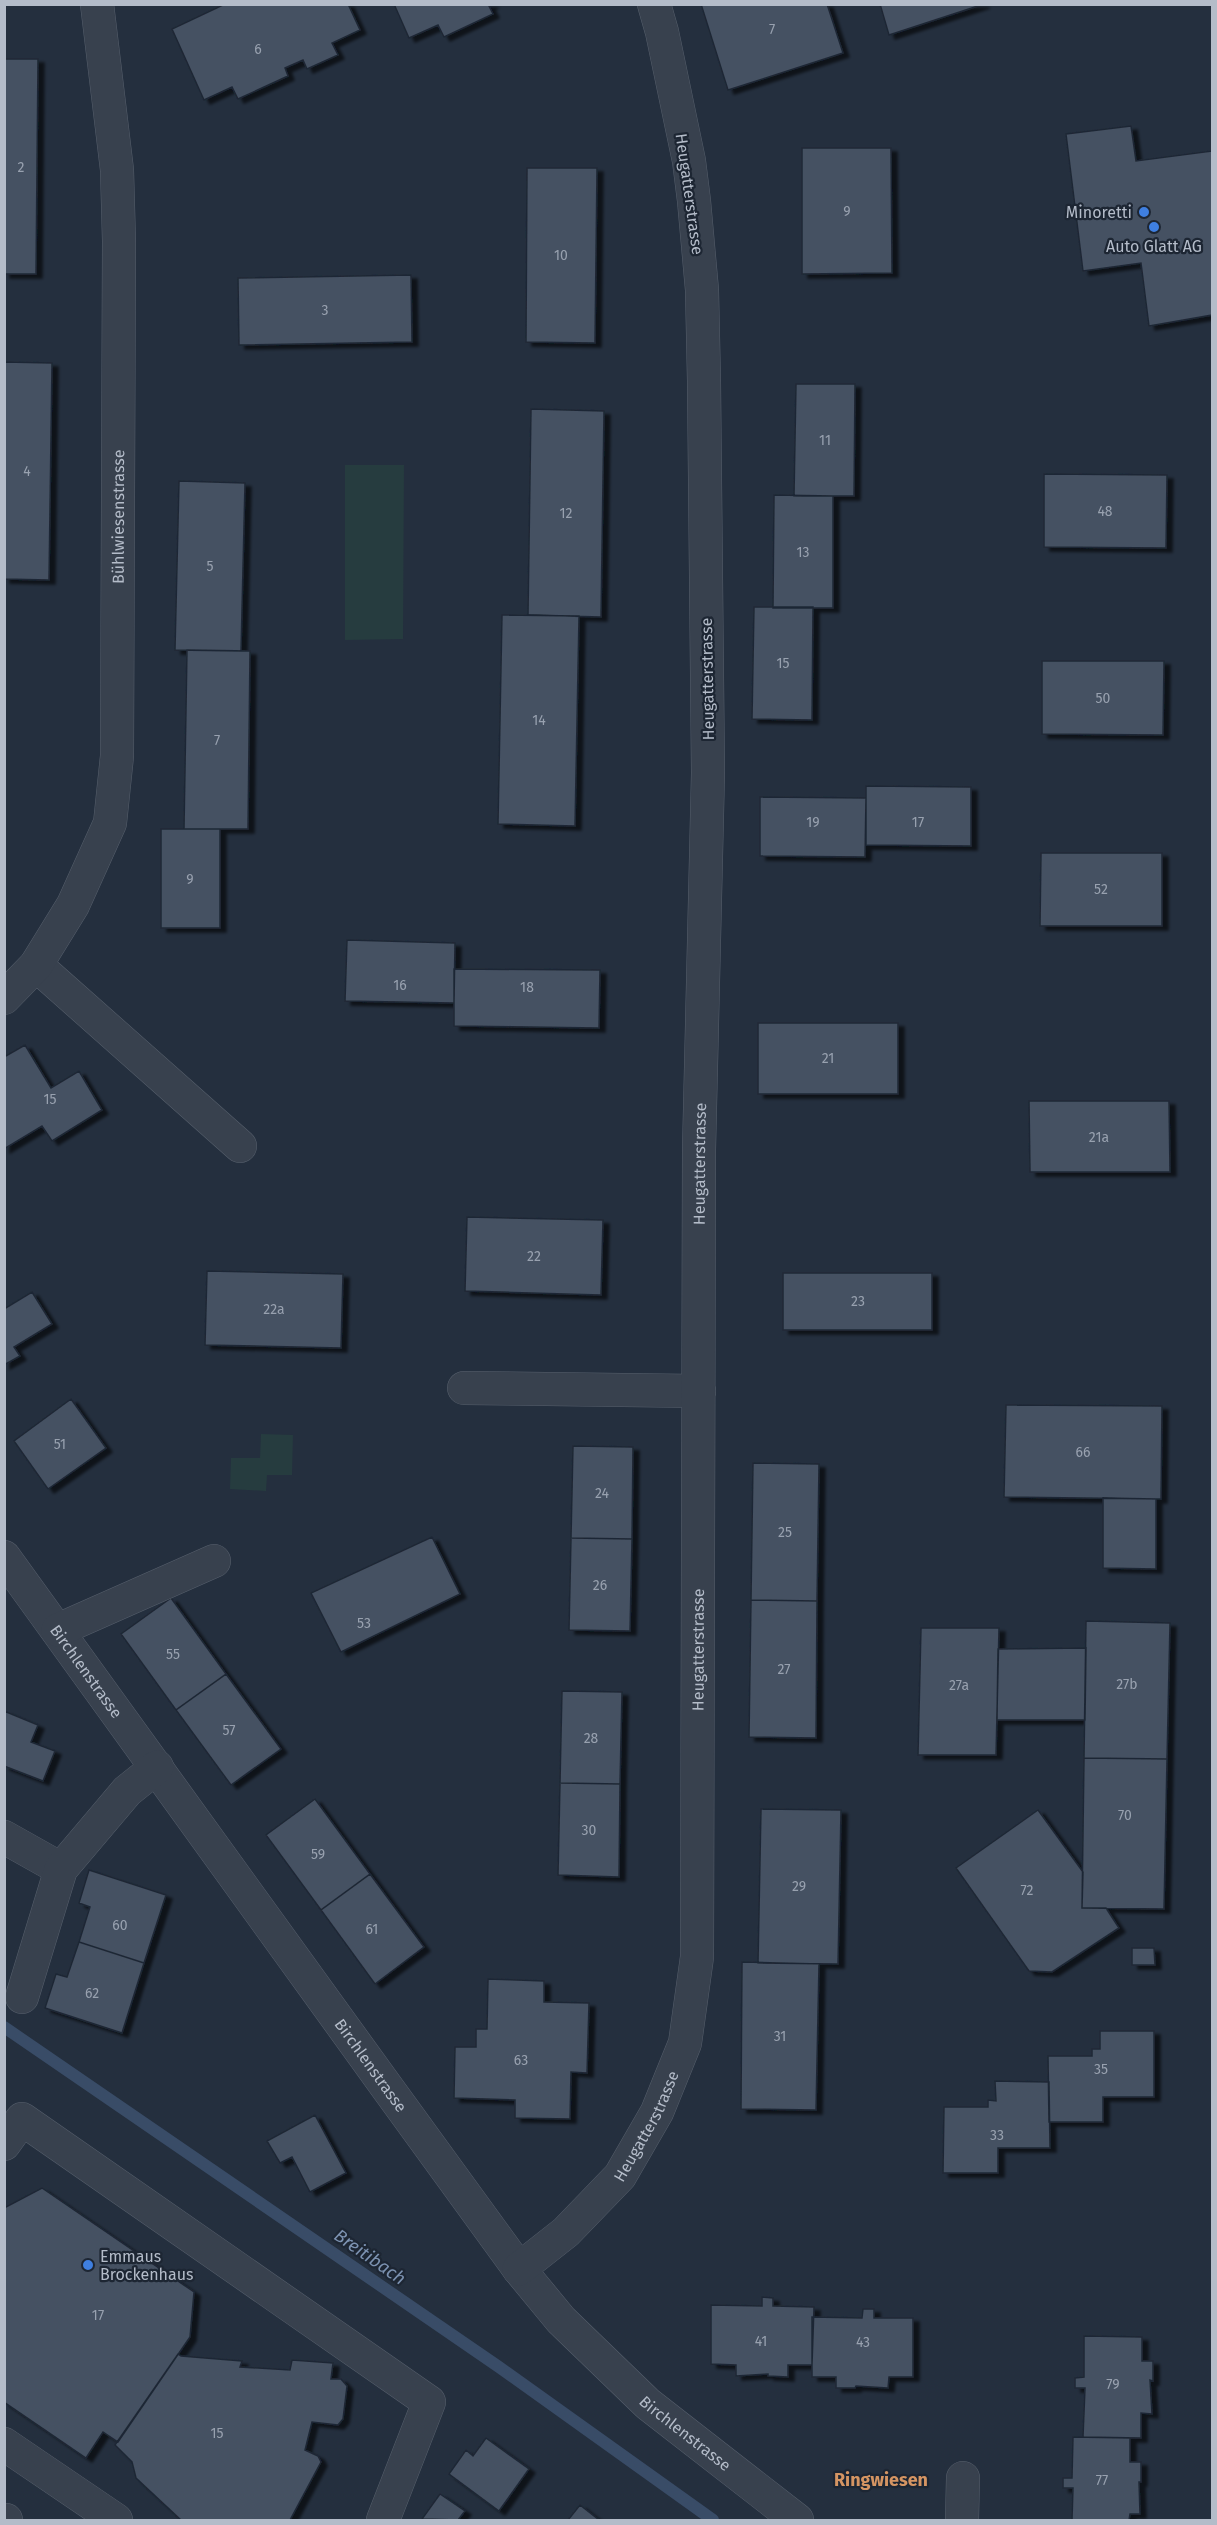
<svg xmlns="http://www.w3.org/2000/svg" width="1217" height="2525" font-family="'Fira Sans',sans-serif">
<style>
.green{fill:#263c3f}
.lines{fill:none;stroke-linecap:round;stroke-linejoin:round}
.stream{stroke:#394c67;stroke-width:12}
.building{fill:#455162;stroke:#1f2835;stroke-width:1.5;filter:url(#shadow)}
.minor-casing{stroke:#565f6c;stroke-width:34}
.minor{stroke:#38414e;stroke-width:33}
.shop-dot{fill:#3f7fe0;stroke:#1d2633;stroke-width:2}
.labels{text-anchor:middle;stroke-width:4.5;stroke-linejoin:round;paint-order:stroke}
.number-label{font-size:14px;fill:#98a1af}
.street-label{font-size:16px;fill:#b4bcc9;stroke:#1d2633}
.poi-label{font-size:16px;fill:#b4bcc9;stroke:#1d2633;text-anchor:end}
.water-label{font-size:18px;font-style:italic;fill:#7c92b1;stroke:#1d2633}
.neighbourhood-label{font-size:18px;font-weight:bold;fill:#d59563;stroke:#1d2633}
</style>
<defs>
<filter id="shadow"><feDropShadow dx="6" dy="4" stdDeviation="1.5" flood-color="#0009"/></filter>
</defs>
<rect width="100%" height="100%" fill="#242f3e"/>
<path class="green" d="M345,465h59l-1,174 -58,1z
M261,1434l32,1 -1,40h-25l-1,16 -36,-2 1,-31h29z"/>
<g class="lines">
<path class="stream" d="M4,2027l495,340 214,153"/>
</g>
<path class="building" d="M225,4h123l12,26 -28,13 6,12 -31,14 -4,-9 -18,8 3,8 -50,23 -6,-12 -28,13 -32,-71z
M394,4h98l-3,2 4,8 -49,23 -6,-12 -29,13z
M701,4h126l16,49 -115,37z
M880,4h104l-95,31z
M4,59h34l-2,215h-32z
M1131,126l5,35 76,-10v164l-63,11 -8,-63 -58,8 -17,-137z
M802,148h89l1,125 -90,1z
M527,168h70l-2,175 -69,-1z
M411,275l1,67 -173,3 -1,-67z
M4,362l48,1 -3,217 -45,-1z
M796,384h59l-1,112h-60z
M531,409l73,2 -3,206 -73,-2z
M1044,474l123,1 -1,73 -122,-1z
M179,481l66,2 -4,168 -66,-1z
M774,495l59,1v112h-60z
M754,607h59l-1,113 -60,-1z
M502,615l77,1 -4,210 -77,-2z
M187,650l63,1 -2,178h-64z
M1042,661h122l-1,74 -121,-1z
M866,786l105,1v59l-105,-1z
M760,797l106,1 -1,59 -105,-1z
M161,829h59v99h-59z
M1041,853h121v73h-122z
M347,940l108,3 -1,60 -109,-2z
M454,969l146,1 -1,58 -145,-2z
M758,1023h140v71h-140z
M25,1045l26,43 28,-17 23,39 -50,31 -10,-15 -38,23v-92z
M1029,1101h140l1,71h-140z
M467,1217l136,3 -2,75 -136,-4z
M207,1271l136,3 -2,74 -136,-3z
M783,1273h149v57h-149z
M32,1292l20,32 -38,23 6,9 -16,9v-56z
M71,1399l35,49 -58,41 -34,-48z
M1006,1405l156,1 -1,93 -157,-2z
M573,1446l60,1 -1,92 -61,-1z
M753,1463l66,1 -2,137 -66,-1z
M1103,1498l53,1v70l-53,-1z
M432,1537l28,57 -119,58 -30,-59z
M571,1538l61,1 -2,92 -61,-1z
M171,1598l55,76 -50,36 -55,-76z
M751,1600l66,1 -1,137 -67,-1z
M1086,1621l84,2 -3,136 -83,-1z
M921,1628h78l-3,127h-78z
M1086,1648l-1,72h-88l1,-71z
M226,1674l55,75 -50,36 -55,-75z
M562,1691l60,1 -2,92 -60,-1z
M4,1711l34,14 -7,17 24,9 -12,30 -39,-15z
M1084,1758l83,1 -3,150 -82,-1z
M560,1783l60,1 -1,93 -61,-2z
M315,1799l55,75 -49,36 -55,-75z
M761,1809l80,1 -3,154 -80,-1z
M1038,1810l45,62 -1,36h24l13,20 -67,44 -23,-1 -73,-103z
M89,1870l77,25 -22,68 -65,-21 11,-35 -11,-4z
M370,1874l54,73 -49,37 -54,-74z
M79,1942l65,21 -22,70 -77,-25 11,-34 11,3z
M1132,1948h22l1,17h-23z
M742,1962l77,2 -3,146 -75,-1z
M488,1979l56,2v21l45,1 -2,70 -16,-1 -1,47 -55,-1v-18l-61,-2 1,-51h21v-18h11z
M1100,2031h54v66h-51v25h-54l-1,-66h44v-7h8z
M995,2081l54,1 1,66h-52v25h-55l1,-66h44v-7l8,1z
M315,2115l31,58 -36,19 -18,-35 -12,6 -13,-22z
M42,2188l152,104 -4,45 -72,105 -15,-10 -17,26 -82,-56v-194z
M762,2297l11,1v8l41,1 -2,58h-24v12l-20,-1v-2l-32,2v-11l-25,-1v-59l51,1z
M863,2309h11v9h39v59h-24l-1,11 -32,-2 -1,2h-19v-11h-24v-60l50,1z
M1084,2336l58,1v24h11v20l-3,-1 2,34 -11,-1v25l-58,-1 2,-49h-10v-10l9,-1z
M178,2354l3,2 61,5 -2,6 50,3 2,-10 41,3 -2,16h10l6,7 -4,33 -5,6 -26,-3 -7,28 13,6 3,6 -31,58h-109l-45,-42 -4,-16 -17,-17z
M1073,2437l57,1v24h11v20h-2l1,32h-10l-1,6h-57l1,-32h-10v-10h9z
M486,2438l43,31 -30,42 -50,-37 17,-24 7,6z
M440,2494l25,17 -7,9 -36,-1z
M580,2505l19,15h-31z"/>
<g class="lines">
<g class="minor-casing">
<g id="minor">
<path d="M36,965l204,181"/>
<path id="s1" d="M4,998l32,-33 37,-60 37,-82 7,-67 2,-515 -2,-71 -20,-166"/>
<path d="M464,1388l235,3"/>
<path id="s2" d="M4,1557l382,529 133,183 42,51 87,84 149,116"/>
<path d="M58,1630l156,-69"/>
<path d="M4,1837l57,32"/>
<path d="M22,1997l39,-128 66,-78 30,-24"/>
<path d="M4,2144l18,-25 407,283 -46,118"/>
<path id="s3" d="M519,2269l47,-37 54,-56 37,-64 28,-69 12,-86 2,-807 9,-377 -4,-392 -2,-91 -8,-89 -5,-40 -27,-129 -8,-28"/>
<path d="M4,2444l112,76"/>
<path d="M4,2520h2"/>
<path d="M962,2520l1,-42"/>
</g>
</g>
<use href="#minor" class="minor"/>
</g>
<g class="shop-dot">
<circle cx="1144" cy="212" r="6"/>
<circle cx="1154" cy="227" r="6"/>
<circle cx="88" cy="2265" r="6"/>
</g>
<g class="labels">
<g class="number-label">
<text x="772" y="34">7</text>
<text x="258" y="54">6</text>
<text x="21" y="172">2</text>
<text x="847" y="216">9</text>
<text x="561" y="260">10</text>
<text x="325" y="315">3</text>
<text x="825" y="445">11</text>
<text x="27" y="476">4</text>
<text x="1105" y="516">48</text>
<text x="566" y="518">12</text>
<text x="803" y="557">13</text>
<text x="210" y="571">5</text>
<text x="783" y="668">15</text>
<text x="1103" y="703">50</text>
<text x="539" y="725">14</text>
<text x="217" y="745">7</text>
<text x="813" y="827">19</text>
<text x="918" y="827">17</text>
<text x="190" y="884">9</text>
<text x="1101" y="894">52</text>
<text x="400" y="990">16</text>
<text x="527" y="992">18</text>
<text x="828" y="1063">21</text>
<text x="50" y="1104">15</text>
<text x="1099" y="1142">21a</text>
<text x="534" y="1261">22</text>
<text x="858" y="1306">23</text>
<text x="274" y="1314">22a</text>
<text x="60" y="1449">51</text>
<text x="1083" y="1457">66</text>
<text x="602" y="1498">24</text>
<text x="785" y="1537">25</text>
<text x="600" y="1590">26</text>
<text x="364" y="1628">53</text>
<text x="173" y="1659">55</text>
<text x="784" y="1674">27</text>
<text x="1127" y="1689">27b</text>
<text x="959" y="1690">27a</text>
<text x="229" y="1735">57</text>
<text x="591" y="1743">28</text>
<text x="1125" y="1820">70</text>
<text x="589" y="1835">30</text>
<text x="318" y="1859">59</text>
<text x="799" y="1891">29</text>
<text x="1027" y="1895">72</text>
<text x="120" y="1930">60</text>
<text x="372" y="1934">61</text>
<text x="92" y="1998">62</text>
<text x="780" y="2041">31</text>
<text x="521" y="2065">63</text>
<text x="1101" y="2074">35</text>
<text x="997" y="2140">33</text>
<text x="98" y="2320">17</text>
<text x="761" y="2346">41</text>
<text x="863" y="2347">43</text>
<text x="1113" y="2389">79</text>
<text x="217" y="2438">15</text>
<text x="1102" y="2485">77</text>
</g>
<g class="street-label">
<text transform="translate(690 194) rotate(82)" y="6">Heugatterstrasse</text>
<text dy="6" stroke="none"><textPath href="#s1" startOffset="513">Bühlwiesenstrasse</textPath></text>
<text transform="translate(707 679) rotate(-91)" y="6">Heugatterstrasse</text>
<text dy="6" stroke="none"><textPath href="#s3" startOffset="1166">Heugatterstrasse</textPath></text>
<text dy="6" stroke="none"><textPath href="#s3" startOffset="680">Heugatterstrasse</textPath></text>
<text dy="6" stroke="none"><textPath href="#s2" startOffset="141">Birchlenstrasse</textPath></text>
<text dy="6" stroke="none"><textPath href="#s2" startOffset="627">Birchlenstrasse</textPath></text>
<text dy="6" stroke="none"><textPath href="#s3" startOffset="194">Heugatterstrasse</textPath></text>
<text dy="6" stroke="none"><textPath href="#s2" startOffset="1113">Birchlenstrasse</textPath></text>
</g>
<g class="poi-label">
<text x="1132" y="218">Minoretti</text>
<text x="1154" y="252" text-anchor="middle">Auto Glatt AG</text>
<text x="100" y="2262" text-anchor="start">Emmaus<tspan x="100" dy="18">Brockenhaus</tspan></text>
</g>
<g class="water-label">
<text transform="translate(370 2257) rotate(35)" y="6">Breitibach</text>
</g>
<g class="neighbourhood-label">
<text x="881" y="2486">Ringwiesen</text>
</g>
</g>
<rect width="1217" height="2525" fill="none" stroke="#b4bcc9" stroke-width="12"/>
</svg>
